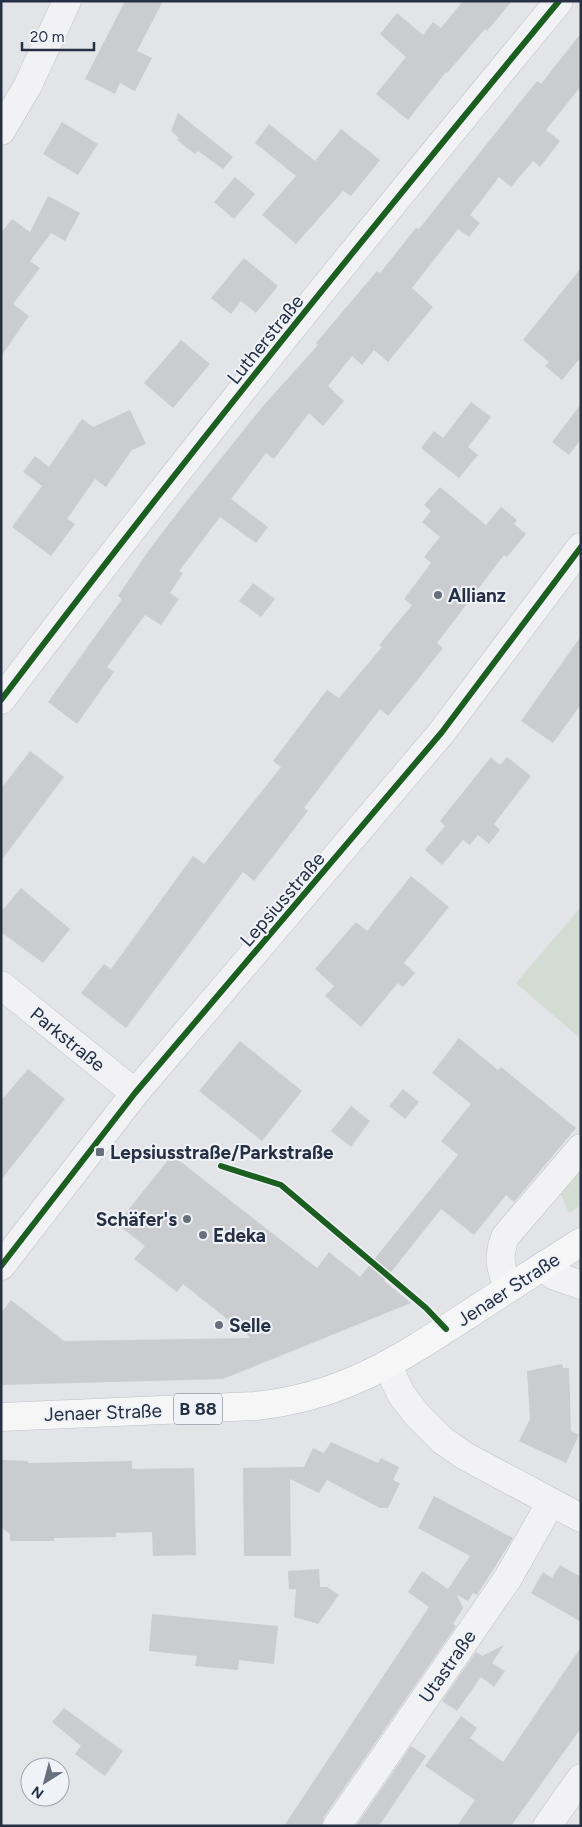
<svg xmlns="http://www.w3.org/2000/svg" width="582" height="1827" font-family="Figtree,sans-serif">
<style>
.green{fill:#d2dcd2}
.building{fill:#caccd0}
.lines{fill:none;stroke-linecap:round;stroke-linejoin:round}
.minor-casing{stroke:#c0c2c5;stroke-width:29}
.primary-casing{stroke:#bdc1c5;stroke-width:29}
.minor{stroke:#f2f2f4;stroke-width:28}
.primary{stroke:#f6f6f7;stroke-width:28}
.cycleway-casing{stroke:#eff2f7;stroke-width:9}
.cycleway{stroke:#1b5e20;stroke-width:6}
.poi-dot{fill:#686f7d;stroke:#eff2f7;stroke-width:2}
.labels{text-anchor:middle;stroke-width:4;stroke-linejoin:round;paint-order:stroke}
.shield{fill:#eff2f7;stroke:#626a7a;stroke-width:1}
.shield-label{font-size:18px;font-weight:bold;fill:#263044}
.street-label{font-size:19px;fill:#263044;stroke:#eff2f7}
.poi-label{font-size:19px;font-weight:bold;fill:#263044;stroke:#eff2f7;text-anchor:start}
</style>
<rect width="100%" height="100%" fill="#e2e4e7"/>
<path class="green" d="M581,907v132l-65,-56z
M581,1168v37l-12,8 -9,-21z"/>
<path class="building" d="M125,1h38l-26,50 15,7 -17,33 -15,-8 -5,11 -30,-15z
M463,1h49l-25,30 -2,-2 -38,44 -1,-1 -38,48 -32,-26 30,-37 -26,-23 17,-21 26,22 10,-13 8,6z
M581,33v53l-35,44 14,11 -20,26 -7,-6 -22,26 -12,-10 -29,38 10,8 -11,14 -11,-8 -46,59 21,19 -45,55 -14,-12 -12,15 -10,-9 -24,30 16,15 -21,25 -14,-13 -35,46 -8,-6 -35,46 37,28 -12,16 -36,-26 -41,54 4,2 -13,20 9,6 -18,26 -16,-10 -38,52 7,5 -37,52 -29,-22 74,-103 -4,-3 31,-46 33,-43 81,-101 55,-61 -2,-2 61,-72 3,2 36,-45 3,1 118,-148 4,3z
M178,113l55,44 -10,12 -25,-18 -3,3 -18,-14 2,-2 -8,-7z
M62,122l36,22 -20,31 -35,-21z
M269,124l46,37 26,-32 39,31 -29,36 -8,-5 -47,53 -34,-29 34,-39 -41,-33z
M235,177l20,17 -21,25 -20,-17z
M48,196l32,17 -15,28 -14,-8 -21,28 10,7 -27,36 16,12 -28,40v-123l11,-14 18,13z
M244,258l34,28 -22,27 -15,-12 -10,13 -20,-16z
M581,268v89l-19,23 -17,-14 4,-4 -26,-22z
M181,340l29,24 -37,44 -29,-25z
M471,402l20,15 -23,30 10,8 -19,23 -38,-30 13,-17 9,7z
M581,404v35l-12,16 -17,-13z
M130,410l16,34 -14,6 -26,37 -11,-8 -28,40 8,5 -24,32 -39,-29 30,-41 -19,-14 12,-16 14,11 33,-48 11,8z
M440,487l46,38 15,-18 16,13 -3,4 12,10 -19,23 -3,-2 -67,88 6,5 -36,45 -19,23 -8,-7 -76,99 4,3 -54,70 -11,-9 -117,156 -45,-35 23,-29 7,5 82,-113 11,8 77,-97 -8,-6 54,-71 12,8 43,-51 -3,-2 33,-40 -8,-6 27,-36 -7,-6 16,-20 -18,-15 9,-11 -7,-6z
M253,583l22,16 -14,18 -22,-16z
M581,636v68l-28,39 -32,-22z
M30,751l34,26 -63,84v-72z
M491,757l9,8 7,-8 24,19 -37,48 6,6 -11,14 -11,-9 -8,10 -7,-5 -21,25 -17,-15 20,-24 -5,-5z
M411,876l38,31 -45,56 11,10 -12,14 -5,-4 -37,44 -36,-31 9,-10 -19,-17 41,-47 11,9z
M21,888l49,41 -27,34 -42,-31v-20z
M459,1038l39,32 3,-3 75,61 -62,74 -8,-7 -32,40 -33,-26 -57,72 27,22 -188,76 -222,6v-72l10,-13 53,41 187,-3 -68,-54 -6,8 -43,-33 11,-13 -28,-22 55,-69 145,113 12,-16 31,25 98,-122 -17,-14 30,-37 -39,-31z
M240,1041l62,50 -40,50 -63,-50z
M28,1069l37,30 -64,81v-79z
M403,1089l16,13 -14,17 -16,-13z
M351,1106l19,15 -19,26 -20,-16z
M562,1364l1,4h6l2,63 8,4 -13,28 -47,-22 11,-22 -3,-48z
M331,1442l47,21 3,-5 18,9 -6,13 7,3 -12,25h-8l-53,-28 -8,13 -29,-14 1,77h-47l-1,-88 61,-1 9,-19 11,5z
M1,1460l27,1v2l104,-2v8l62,-1 2,87 -43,1 -1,-24 -36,1v4l-62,1v3h-44v-7l-9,-7z
M434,1496l79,42 -36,57 -4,-2 -5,8 -18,-10 7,4 6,13 -10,16 3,2 -132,191 -2,9h-38l145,-219 -21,-15 14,-21 26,18 22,-33 -52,-28z
M560,1565l21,12v45l-50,-29 12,-21 9,6z
M319,1569l1,18h7l12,8 -21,29 -24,-7 2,-28h-7l-1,-18z
M152,1614l126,12 -4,38 -35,-4 -1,10 -43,-4 2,-10 -48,-5z
M504,1645l-12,18 13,8 -11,16 -13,-10 -24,34 -15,-10 34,-49 6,4z
M581,1647v81l-70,98h-54l18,-26 -50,-34 36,-50 16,12 -7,10 33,24z
M64,1708l59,43 -18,25 -30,-22 6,-8 -29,-24z
M411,1746l15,10 -47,70h-23z"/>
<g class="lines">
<g class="minor-casing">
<path id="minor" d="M1,131l26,-44 40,-86
M1,700c180,-238 368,-469 558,-699
M1,985l134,108
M546,1264l7,11 28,10
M1,1266l134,-173 307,-361 139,-185
M508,1289c-7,-21 -11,-30 -3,-52l76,-89
M388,1366l13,28 16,21 25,25 23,16 116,62
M337,1826l171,-248 43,-76
M547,1826l34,-48"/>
</g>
<g class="primary-casing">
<path id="primary" d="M1,1417l254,-11c87,-9 142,-45 214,-92 37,-24 74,-48 112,-72"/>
</g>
<use href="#minor" class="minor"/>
<use href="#primary" class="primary"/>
<g class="cycleway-casing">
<path id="cycleway" d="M1,700c180,-238 368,-469 558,-699
M221,1166l60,19 145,123 20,21
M1,1266l134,-173 307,-361 139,-185"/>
</g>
<use href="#cycleway" class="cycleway"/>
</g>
<g class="poi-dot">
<circle cx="438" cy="595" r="5"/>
<rect x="95" y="1147" width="10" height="10" rx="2.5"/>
<circle cx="187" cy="1219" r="5"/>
<circle cx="203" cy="1235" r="5"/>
<circle cx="219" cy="1325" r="5"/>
</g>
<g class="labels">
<rect class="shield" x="174" y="1393.5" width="48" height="31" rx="4"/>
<g class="shield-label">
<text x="198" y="1415">B 88</text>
</g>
<g class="street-label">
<text transform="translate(265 339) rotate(-51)" y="7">Lutherstraße</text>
<text transform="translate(282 899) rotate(-49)" y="7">Lepsiusstraße</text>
<text transform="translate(68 1039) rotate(39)" y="7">Parkstraße</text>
<text transform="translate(508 1289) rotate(-33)" y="7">Jenaer Straße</text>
<text transform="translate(103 1412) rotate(-2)" y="7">Jenaer Straße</text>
<text transform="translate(447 1666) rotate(-55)" y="7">Utastraße</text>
</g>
<g class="poi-label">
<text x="448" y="602">Allianz</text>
<text x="110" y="1159">Lepsiusstraße/Parkstraße</text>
<text x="177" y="1226" text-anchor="end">Schäfer's</text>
<text x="213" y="1242">Edeka</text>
<text x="229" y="1332">Selle</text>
</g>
</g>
<rect width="582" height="1827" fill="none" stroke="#263044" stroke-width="5"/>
<g transform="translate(45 1782) rotate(216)"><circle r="24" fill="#eff2f7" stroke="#9fa4af"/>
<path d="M0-4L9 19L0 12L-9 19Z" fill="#686f7d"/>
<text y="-8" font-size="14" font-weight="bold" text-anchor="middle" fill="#263044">N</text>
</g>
<path d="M22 42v8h72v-8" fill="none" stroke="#263044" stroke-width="2.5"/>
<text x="30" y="42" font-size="15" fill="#263044" stroke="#eff2f7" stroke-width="4" paint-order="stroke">20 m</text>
</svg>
